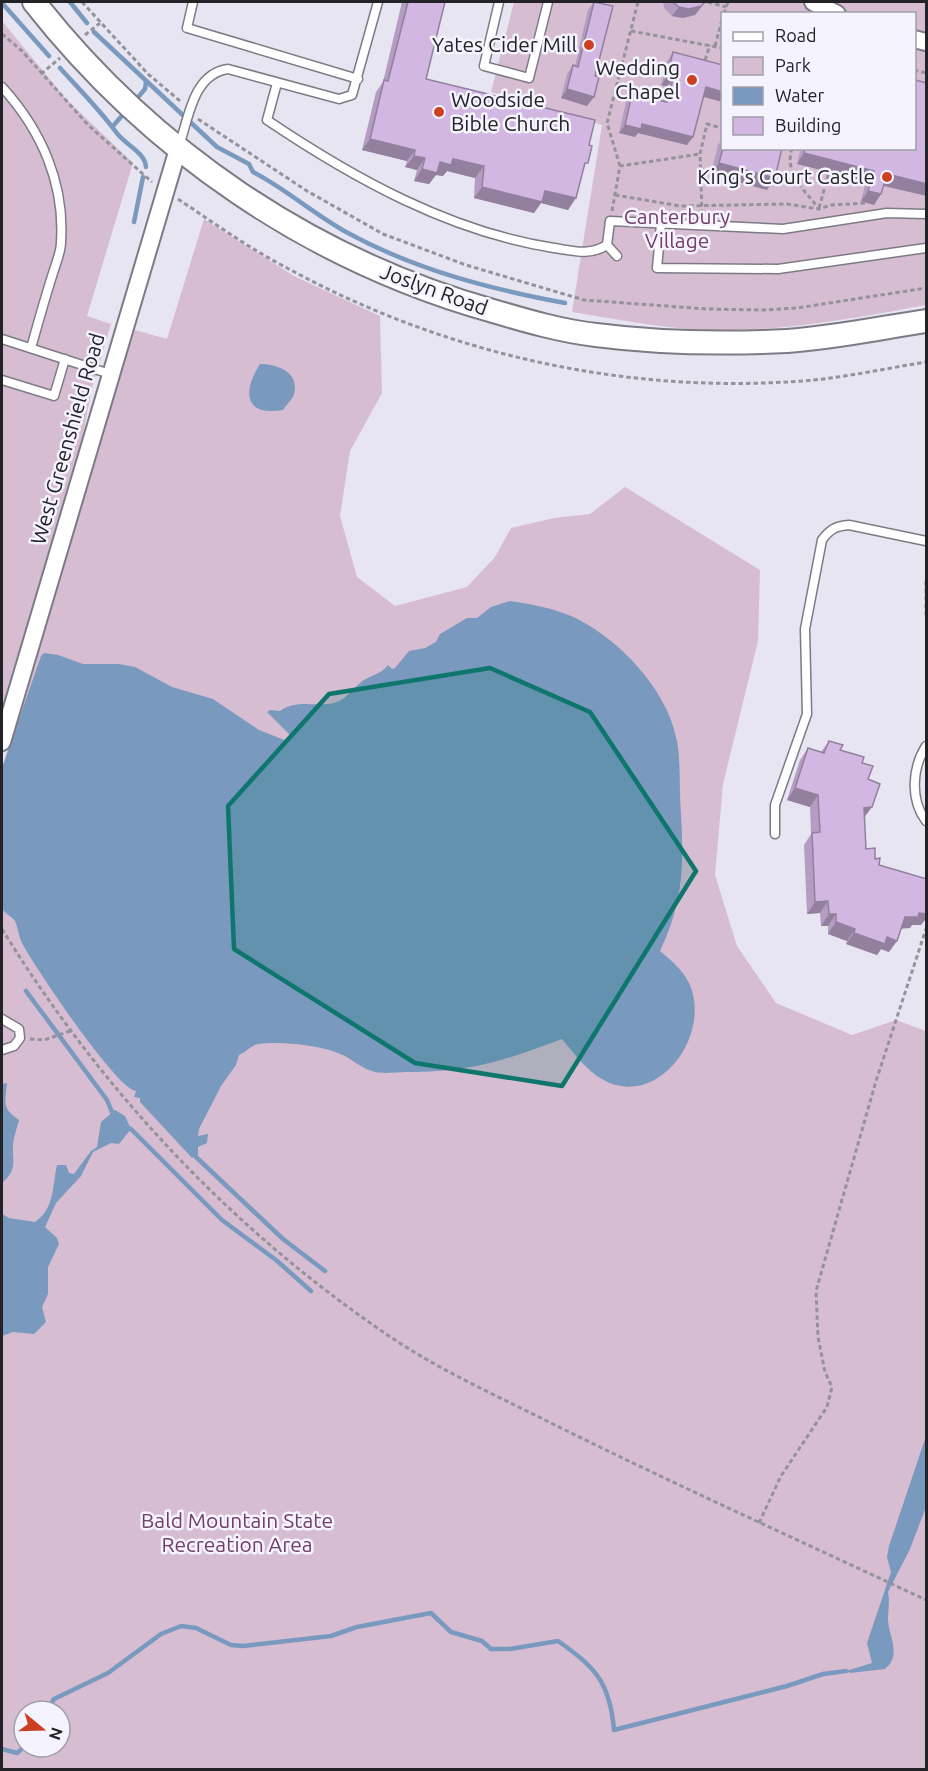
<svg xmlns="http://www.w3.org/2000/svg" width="928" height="1771" font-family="Ubuntu,sans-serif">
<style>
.green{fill:#d7bdd2;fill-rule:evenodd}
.water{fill:#7999be}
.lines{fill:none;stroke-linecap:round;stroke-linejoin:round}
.stream{stroke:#7999be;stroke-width:4.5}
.lane-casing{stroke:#7c7b85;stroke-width:11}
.street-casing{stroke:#7c7b85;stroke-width:20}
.secondary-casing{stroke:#7c7b85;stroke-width:26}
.path{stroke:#94939b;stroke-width:3;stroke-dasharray:4.5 3;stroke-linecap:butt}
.lane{stroke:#fff;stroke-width:8}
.street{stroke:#fff;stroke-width:16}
.secondary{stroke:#fff;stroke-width:22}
.wall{fill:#b49dc2}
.shaded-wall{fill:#92809e}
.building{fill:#d1b7e1;stroke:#92809e;stroke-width:1.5}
.marked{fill:#0f766e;fill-opacity:0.2;stroke:#0f766e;stroke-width:4.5;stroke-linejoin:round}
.poi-dot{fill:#cb4022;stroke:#f4f3fe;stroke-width:2}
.labels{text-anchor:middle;stroke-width:5;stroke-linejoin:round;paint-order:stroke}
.poi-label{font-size:21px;fill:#232226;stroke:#f4f3fe;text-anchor:end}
.park-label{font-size:21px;fill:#713d69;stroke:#f4f3fe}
.street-label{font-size:21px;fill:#232226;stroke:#f4f3fe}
</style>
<rect width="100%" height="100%" fill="#e7e5f1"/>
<path class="green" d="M514,2h412v303c-64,12 -129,24 -195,25 -50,2 -109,-10 -159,-18l30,-187 -111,-33zM722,14h192v134h-192z
M2,21l64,78 67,64 -46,153 24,8 -19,64 -18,93 -72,236z
M204,219l90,57 86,40 2,77 -32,58 -10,65 17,61 38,29 72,-19 28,-30 16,-29 43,-10 36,-4 35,-27 135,83 -2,71 -35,143 -8,91 22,71 39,57 76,32 44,-15 30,11v738h-924v-1001l129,-439 36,10zM24,1711h36v36h-36z"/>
<path class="water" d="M260,364c17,0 40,8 34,30 -1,5 -8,11 -11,16 -40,7 -40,-20 -23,-46z
M510,601c21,3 42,7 61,15 47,21 97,74 106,125 4,23 2,49 4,73 3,52 2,89 -21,137 11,9 24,20 30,34 22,54 -37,130 -93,91 -14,-10 -24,-24 -35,-37 -59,22 -91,33 -155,33 -10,0 -23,2 -32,0 -13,-3 -22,-12 -32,-17 -22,-10 -62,-14 -85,-11 -6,1 -13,9 -19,11l-3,10 -15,21 -22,43 -1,7 10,-2 -1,9 -9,4v8l-6,3 -52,-56v-4l-6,-1 2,-6c-19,-1 -102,-125 -114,-148 -3,-6 -4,-15 -7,-22 -3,-4 -10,-8 -13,-12v-141l39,-112 3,-3 14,2 25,9h36l16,3 37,20 41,12 46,31 28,11 3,-6 -23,-23 3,-2 10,1c15,-12 37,-4 54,-8 13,-4 17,-13 26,-20 9,-8 21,-8 28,-18l4,4 3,-1 14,-17 16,-3 11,-6 4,-8 27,-16h10l14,-11z
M7,1083c-2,21 -5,25 12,37 -2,8 -5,16 -6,24 -1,17 5,25 -11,39v-99z
M115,1110l10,6 6,13 -12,15 -8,-1 -18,9 -12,24 -25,27 -11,24 12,11 2,6 -11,23v27l-6,13 4,15 -12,12 -21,-2 -11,4v-122l7,4 26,4c20,-14 17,-35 22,-57h9l3,8 5,1 17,-23 6,-4 4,-25z
M926,1436v71l-16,42 -22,43c2,10 0,18 0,28 1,18 14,34 -3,49l-35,4 -4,-2 26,-8 -5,-20 24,-71 -4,-15 2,-11z"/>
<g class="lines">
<path class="stream" d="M70,2l17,21
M2,3l47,53
M94,32l123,115 32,17 4,8c33,17 62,43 95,61 68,37 142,56 217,70
M60,68c19,21 39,41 56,64 8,12 29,20 30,35
M134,102l11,-13 1,-7
M113,126l14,-16
M134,222l9,-45
M26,991l81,109 5,12
M131,1129l91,91 54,40 35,31
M196,1157l87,82 42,32
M47,1711l7,-12 54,-26 53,-39 20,-8 15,2 35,17 12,1 88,-10 26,-9 74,-14 20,19 31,9 9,8h19l48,-8c37,26 52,41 56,89l173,-44 36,-12 23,-3
M2,1749l15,4 7,-6"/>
<g class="lane-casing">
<path id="lane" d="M193,2l-6,26 171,51
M499,2l-15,64 45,12 19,-76
M277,83l-10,37c86,58 183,112 287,128 20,3 35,8 53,-3l10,11
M2,87c39,43 63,96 59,155 0,10 -5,21 -8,31 -8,25 -15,50 -22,75
M179,146c10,-29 14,-72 49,-77l111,30 13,-4 26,-93
M661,224l-4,44 121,1 148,-21
M607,245l3,-24 173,8 104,-16 39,1
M2,339l108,35
M2,380l52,16 11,-37
M926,746c-14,22 -16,54 0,75
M775,834v-29l32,-91 -2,-85 17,-89c8,-11 14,-14 27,-15l77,16
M2,1019l17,10 1,9 -6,8 -12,4"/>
</g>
<g class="street-casing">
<path id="street" d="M813,2l24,12
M914,39l12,3
M2,742l176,-593"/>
</g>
<g class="secondary-casing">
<path id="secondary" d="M34,2c117,149 277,258 459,309 34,10 68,20 103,24 62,8 128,9 191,6 46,-3 93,-13 139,-20"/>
</g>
<path class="path" d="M82,2l66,72 32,27
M708,2l18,5
M724,14l4,-12
M631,31l91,17
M2,34l20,17 66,74 64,57
M85,35l15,-12
M715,46l7,-26
M705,60l5,-15
M914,70l12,3
M41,74l19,-16
M198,119l109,72 76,43 83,31 118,35 123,9 56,1 34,-2 129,-20
M792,148c-8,26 12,41 27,61
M620,166l-13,-43 31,-121
M615,195l65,11 107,-2 32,5 12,-4 36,-2
M178,199c36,24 72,50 111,70 160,87 343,127 525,111 38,-4 75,-12 112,-18
M819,208l10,-36
M612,211l8,-45 80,-12
M702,214l-2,-60 7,-30 15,4
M926,581v34
M2,929c101,164 233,304 393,411 47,31 100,55 150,80 126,63 254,120 381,180
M30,1039l14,1 26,-9
M759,1523l22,-47 46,-69 5,-20 -7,-15 -7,-35 -2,-46 60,-210 50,-152"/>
<use href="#lane" class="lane"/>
<use href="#street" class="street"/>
<use href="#secondary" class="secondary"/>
</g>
<path class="wall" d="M402,2h43l-19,77 156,92 -14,39 -27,-7 -7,10 -60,-15 1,-20 -28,-7 -4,5 -7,-1 -7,9 -15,-3 3,-11 -12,-3 2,-6 -45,-11 14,-58 7,-10z
M594,2l-7,104 -26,-8 6,-24 6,-9 2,1 13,-56z
M663,2h42l-10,13 -12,3 -11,-2 -8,-8z
M673,52l50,13v37l-19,-5 -17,48 -49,-12 -3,4 -16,-4 7,-31 6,-8 31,8 4,-15 -6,-2 6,-24z
M723,139v9l44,42 -56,-16 7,-29z
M801,148h114l12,48 -43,-10 -10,19 -13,-4 5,-20 -69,-17z
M829,741l11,9 22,13 6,16 -4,39 2,31 9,10 4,6 48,14v38l-6,8h-9l-2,3h-8l-13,24 -8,-3 -4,6 -31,-11 1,-3 -19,-7v-8h-7l-1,-13 -13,1 -3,-69 7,-11 -1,-27 -23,-7 13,-40 8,-12 13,4z"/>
<path class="shaded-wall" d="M705,2l-10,13 -12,3 -11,-2 7,-9z
M667,77l6,2 -6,8 -6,-2z
M706,87l17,5v10l-23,-6z
M567,89l27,8 -7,9 -26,-8z
M642,124l51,13 -6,8 -49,-12 -3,4 -16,-4 6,-8z
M370,139l45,11 -8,11 -45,-11z
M804,153l70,18 -8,10 -69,-17z
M414,156l11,2 -8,12 -12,-3z
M453,159l31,7 -9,12 -28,-7 -4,5 -7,-1 -7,9 -15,-3 8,-12 18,-7z
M719,163l56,15 -8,12 -56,-16z
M887,174l40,10v12l-47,-11z
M482,187l63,4 31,7 -8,12 -27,-7 -7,10 -60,-15z
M868,191l13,3 -7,11 -13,-4z
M795,788l23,7 -8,12 -23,-7z
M872,807l-9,12 1,-11z
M828,901l-8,12 -13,1 8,-12z
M919,913l8,1v3l-6,8h-9l-2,3 -13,1 8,-12z
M829,914h7l-8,12h-7z
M836,922l19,7 -8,12 -19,-7z
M854,933l33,4 10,4 -8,11 -8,-3 -4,6 -31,-11z"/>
<path class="building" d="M408,2h37l-19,77 169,41 -6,25 3,1 -4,17h-3l-9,35 -31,-7 -3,11 -60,-15 2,-21 -31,-7 -2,6 -11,-3 -3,11 -15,-4 3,-11 -11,-2 1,-6 -45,-11 14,-59 4,1z
M594,2l19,4 -18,70 4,1 -5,20 -27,-8 6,-24 5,2z
M673,2h32l-4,4 -12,3 -10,-2z
M673,52l50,13v27l-17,-5 -13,50 -51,-13 -1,5 -16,-4 7,-31 35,8 6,-23 -6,-2z
M915,80l12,3v101l-40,-10 -6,20 -13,-3 6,-20 -70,-18 1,-5h110z
M723,148h59l-7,30 -56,-15z
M829,741l14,4 -3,5 24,7 -2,6 11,3 -5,13 12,5 -8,23 -8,1 2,41 9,-1v11l5,-1 -1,7 48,14v35l-8,-1 -1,4h-13l-8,24 -10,-4 -2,7 -31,-11 1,-4 -19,-7v-8h-7l-1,-13 -13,1 -3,-69 8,-1 -2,-37 -23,-7 13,-40 16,5z"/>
<path class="marked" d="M490,668l100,44 106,159 -134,215 -147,-23 -181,-114 -6,-143 101,-112z"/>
<g class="poi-dot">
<circle cx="589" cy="45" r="6"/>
<circle cx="692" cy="80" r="6"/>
<circle cx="439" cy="112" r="6"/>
<circle cx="887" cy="177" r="6"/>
</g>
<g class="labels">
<g class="poi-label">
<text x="577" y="52">Yates Cider Mill</text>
<text x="680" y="75">Wedding<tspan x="680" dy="24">Chapel</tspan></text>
<text x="451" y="107" text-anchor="start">Woodside<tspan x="451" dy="24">Bible Church</tspan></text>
<text x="875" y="184">King's Court Castle</text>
</g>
<g class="park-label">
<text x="677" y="224">Canterbury<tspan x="677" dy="24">Village</tspan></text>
<text x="237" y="1528">Bald Mountain State<tspan x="237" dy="24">Recreation Area</tspan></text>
</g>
<g class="street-label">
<text transform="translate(434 290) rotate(20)" y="7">Joslyn Road</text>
<text transform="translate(68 439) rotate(-74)" y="7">West Greenshield Road</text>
</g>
</g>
<rect width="928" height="1771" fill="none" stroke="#232226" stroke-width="6"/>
<rect x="721" y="12" width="195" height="138" fill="#f4f3fe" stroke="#a09fa8" stroke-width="1.5"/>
<rect x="733" y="32" width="30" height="9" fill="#ffffff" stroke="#a09fa8" stroke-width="1.5"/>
<text x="775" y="42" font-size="18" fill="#232226">Road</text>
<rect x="733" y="57" width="30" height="18" fill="#d7bdd2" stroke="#a09fa8" stroke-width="1.5"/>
<text x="775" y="72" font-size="18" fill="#232226">Park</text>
<rect x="733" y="87" width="30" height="18" fill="#7999be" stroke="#a09fa8" stroke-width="1.5"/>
<text x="775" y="102" font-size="18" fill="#232226">Water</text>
<rect x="733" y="117" width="30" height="18" fill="#d1b7e1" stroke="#a09fa8" stroke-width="1.5"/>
<text x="775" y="132" font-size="18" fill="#232226">Building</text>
<g transform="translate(42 1729) rotate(109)"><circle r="28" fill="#f4f3fe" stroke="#a09fa8" stroke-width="1.5"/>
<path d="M0-4.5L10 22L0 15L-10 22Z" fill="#cb4022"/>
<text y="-9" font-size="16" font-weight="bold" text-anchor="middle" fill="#232226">N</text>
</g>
</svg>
